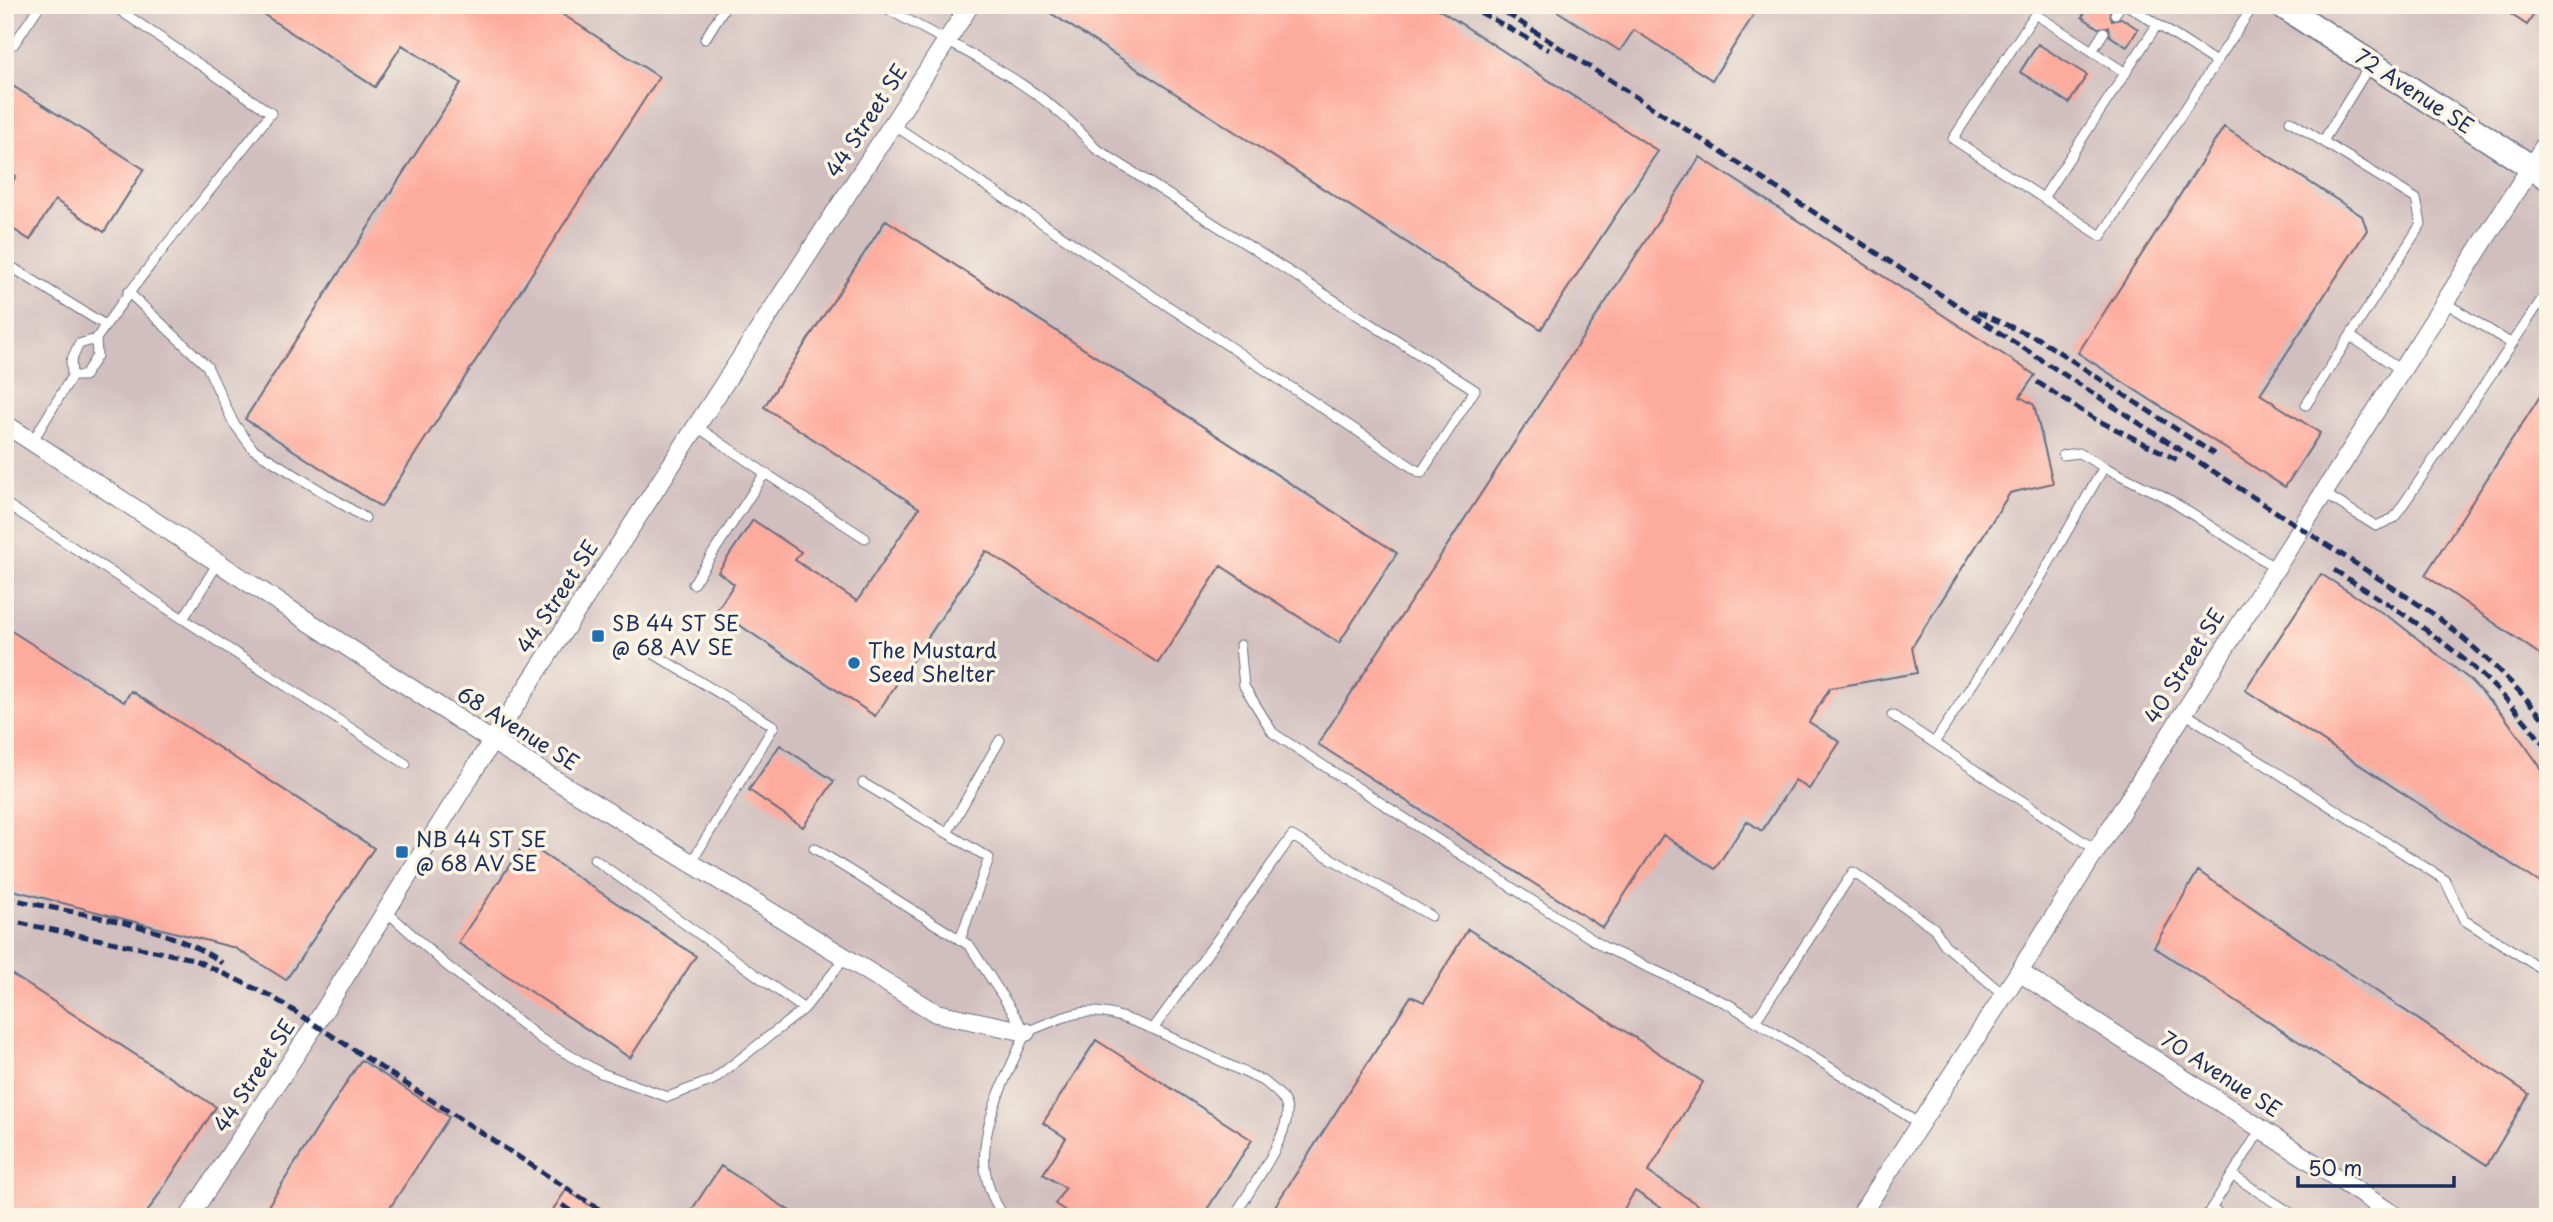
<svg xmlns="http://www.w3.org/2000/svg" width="2553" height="1222" font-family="'Playpen Sans',sans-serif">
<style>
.industrial{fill:#d1bfbf}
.building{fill:#fdab9d}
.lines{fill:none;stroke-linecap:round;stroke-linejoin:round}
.lane-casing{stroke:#686f84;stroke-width:11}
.street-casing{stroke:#686f84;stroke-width:20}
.secondary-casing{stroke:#686f84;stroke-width:27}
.lane{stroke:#fff;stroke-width:9}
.street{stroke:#fff;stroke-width:18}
.secondary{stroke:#fff;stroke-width:24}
.rail{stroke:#1b2f5e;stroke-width:5;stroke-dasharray:10 5;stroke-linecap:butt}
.poi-dot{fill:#1f6fb2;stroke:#fcf5e5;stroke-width:2.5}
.labels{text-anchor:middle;stroke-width:7;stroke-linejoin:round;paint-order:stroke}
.street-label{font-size:21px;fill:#1b2f5e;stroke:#fcf5e5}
.poi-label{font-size:21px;fill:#1b2f5e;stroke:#fcf5e5;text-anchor:start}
</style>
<rect width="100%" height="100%" fill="#fcf5e5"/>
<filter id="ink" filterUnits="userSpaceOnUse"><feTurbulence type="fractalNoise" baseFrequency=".0143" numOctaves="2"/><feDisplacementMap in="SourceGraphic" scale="14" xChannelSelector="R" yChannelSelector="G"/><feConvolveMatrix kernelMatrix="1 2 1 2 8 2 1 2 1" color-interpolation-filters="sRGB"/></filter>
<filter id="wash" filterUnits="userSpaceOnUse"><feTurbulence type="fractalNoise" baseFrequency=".00686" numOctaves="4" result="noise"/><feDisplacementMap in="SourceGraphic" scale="28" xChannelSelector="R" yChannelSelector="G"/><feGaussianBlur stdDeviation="1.57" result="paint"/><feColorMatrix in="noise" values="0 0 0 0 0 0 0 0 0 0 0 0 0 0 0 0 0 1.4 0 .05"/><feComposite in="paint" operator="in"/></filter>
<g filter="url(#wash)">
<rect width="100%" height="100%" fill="#f7e5cb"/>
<path class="industrial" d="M5,5h2543v1212h-2543z"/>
<g id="blocks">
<path class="building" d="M249,5h299l111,72 -278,430 -136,-88 216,-336 -59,-38 -27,42z
M1038,5h394l226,146 -117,178z
M1548,5h212l-48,75 -78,-50 -14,21z
M2089,5h12l8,5 3,10 9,-2 17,11 -11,18 -17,-11 -2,-9 -10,1 -16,-11z
M2497,5h43l-13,20z
M2038,44l49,31 -18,28 -49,-31z
M5,81l139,88 -40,63 -49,-32 -25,40 -25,-16v-31l11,-17 -11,-8z
M2224,127l138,89 5,14 -107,164 60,39 -35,54 -207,-134z
M1700,157l335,218 -15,22 14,8 19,78 -43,10 -98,154 5,26 -87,15 -21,34 31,20 -31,47 -14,-9 -33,51 -15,-10 -32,48 -52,-34 -60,93 -285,-184z
M886,220l511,333 -58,90 -118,-77 -63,97 -172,-112 -111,165 -158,-106 17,-26 -16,-12 35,-52 48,32 -6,8 62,41 62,-93 -155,-101z
M2548,384v276l-123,-85z
M2321,574l74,47 74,58 35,37 35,49 9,18v105l-303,-198z
M5,627l119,75 7,-11 243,157 -88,132 -51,-32 -230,-60z
M780,745l54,36 -31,46 -54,-37z
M525,842l171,114 -66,102 -172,-115z
M2198,871l331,223 -42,71 -333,-218z
M1468,929l235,153 -55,90 68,45h-41l-40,-26 -16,26h-351l143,-221 13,6z
M5,970l211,137 -72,110h-139z
M1096,1040l156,100 -50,77h-127l-20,-13 10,-16 -22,-14 23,-36 -23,-15z
M361,1060l88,57 -65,100h-123z
M721,1166l78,51h-112z
M566,1190l42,27h-60z"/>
</g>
</g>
<g filter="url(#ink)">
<use href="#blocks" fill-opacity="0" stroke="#686f84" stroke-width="2"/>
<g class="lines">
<g class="lane-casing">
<path id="lane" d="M881,5c75,44 157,75 214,143l380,242 -54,83 -529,-349
M2041,5l-88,134 148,97 153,-231
M2127,5l89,57
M2035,14l91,59
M2115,14l6,-9
M5,39l9,5 26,-39
M705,39l21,-34
M2092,51l12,-19
M2290,121l126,78 5,25 -71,112
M2323,141l47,-76
M2043,198l114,-173
M5,263l100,62
M128,292l79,74 26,56 20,27 112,69
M96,339c54,-78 117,-150 175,-226l-159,-108
M2512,344l36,-54
M2306,405l44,-69 51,34
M696,426l69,47
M32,442l40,-66 -1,-15 8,-17 17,-5 1,17 -13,20h-12
M2104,467l61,30 109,70
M2322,492l54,34 18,-8 118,-174 -68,-42
M5,503l178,116 35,-56
M693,584l72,-111 100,65
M183,619l223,145
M1240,645l4,41 29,47 331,214 126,58 190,119
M644,648l130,78 -83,137
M2183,712l262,168 19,40 84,53
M1892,715l204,135
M1934,743l93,-142 77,-134 -25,-14 -16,2
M863,783l126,75 -29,82
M947,833l53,-93
M814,848l156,98 55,85
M594,859l210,150
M386,911l60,54 95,74 60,34 67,24 45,-17 91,-71 41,-51
M1756,1020l97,-148 81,56 11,17 59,50
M1153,1029l112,53c9,8 21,15 22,29 2,26 -39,81 -53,106
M2232,1175l65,42
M2211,1208l13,9
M1005,1217c-46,-59 -4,-126 21,-185 58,-24 67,-28 127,-3l139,-193 139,80
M2206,1217l55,-88"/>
</g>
<g class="street-casing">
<path id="street" d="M5,424l487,317 444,272 90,19
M2019,972l378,245
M189,1217l126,-192 177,-284 478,-736
M1859,1217l160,-245 529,-832"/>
</g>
<g class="secondary-casing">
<path id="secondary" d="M2281,5l267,173"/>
</g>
<use href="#lane" class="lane"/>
<use href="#street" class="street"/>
<use href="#secondary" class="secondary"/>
<path class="rail" d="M1467,5l82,45
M1494,5l938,608c43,34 82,68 116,112
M1977,312l62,27 175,115
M2037,382l56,36 87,43
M2334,570c87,54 154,96 214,181
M5,897c71,19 155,23 217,66
M5,920l188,39 78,37 340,221
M562,1205l18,12"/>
</g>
</g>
<g class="poi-dot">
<rect x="591" y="629" width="14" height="14" rx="3.5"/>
<circle cx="854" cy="663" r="7"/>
<rect x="395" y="845" width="14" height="14" rx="3.5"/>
</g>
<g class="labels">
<g class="street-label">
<text transform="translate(2414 92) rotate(33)" y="7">72 Avenue SE</text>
<text transform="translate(867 121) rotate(-57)" y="7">44 Street SE</text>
<text transform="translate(558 597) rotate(-57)" y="7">44 Street SE</text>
<text transform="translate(2185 666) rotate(-58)" y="7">40 Street SE</text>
<text transform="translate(518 729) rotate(32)" y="7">68 Avenue SE</text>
<text transform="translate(2221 1075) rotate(33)" y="7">70 Avenue SE</text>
<text transform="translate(255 1076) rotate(-57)" y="7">44 Street SE</text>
</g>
<g class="poi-label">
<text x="612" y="631">SB 44 ST SE<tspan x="612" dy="24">@ 68 AV SE</tspan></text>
<text x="868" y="658">The Mustard<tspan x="868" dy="24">Seed Shelter</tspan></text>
<text x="416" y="847">NB 44 ST SE<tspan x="416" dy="24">@ 68 AV SE</tspan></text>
</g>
</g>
<rect width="2553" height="1222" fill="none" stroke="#fcf5e5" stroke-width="28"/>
<path d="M2298 1176v10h156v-10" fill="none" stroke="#1b2f5e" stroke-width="3.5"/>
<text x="2308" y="1176" font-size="21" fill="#1b2f5e" stroke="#fcf5e5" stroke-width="5" paint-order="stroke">50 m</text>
</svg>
